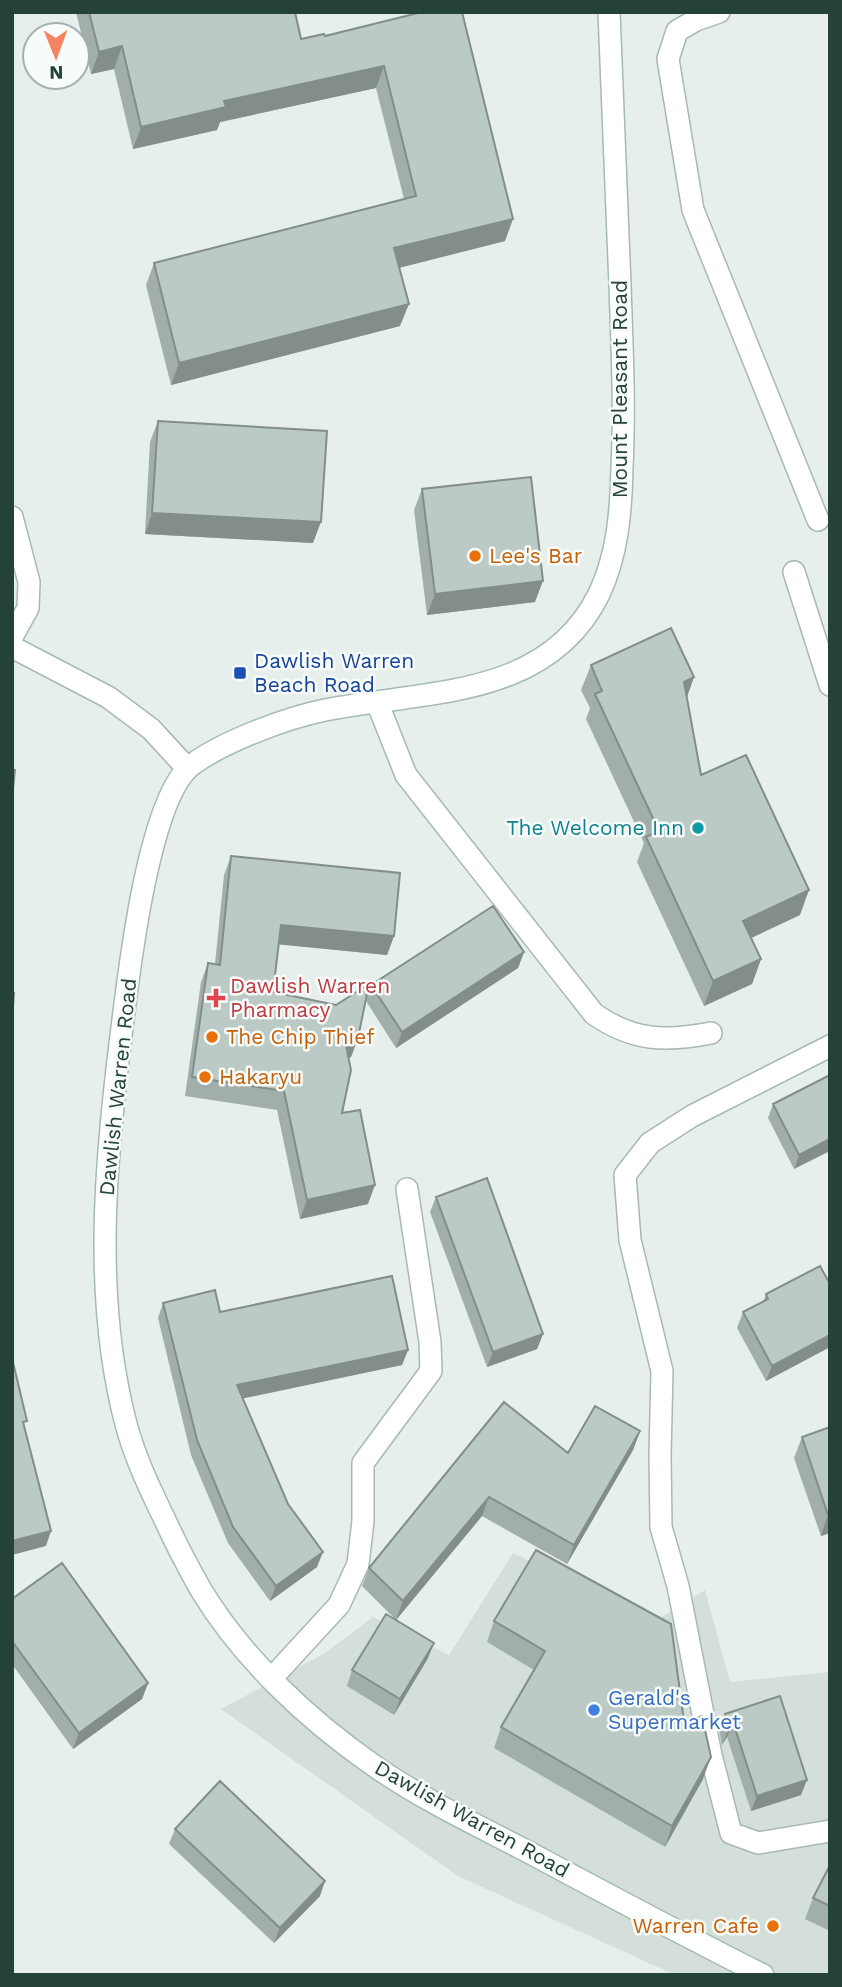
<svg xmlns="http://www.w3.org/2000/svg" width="842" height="1987" font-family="'Work Sans',sans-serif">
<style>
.built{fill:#d4dfda}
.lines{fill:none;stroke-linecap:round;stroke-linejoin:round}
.lane-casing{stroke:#a8b8b2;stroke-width:24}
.street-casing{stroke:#a8b8b2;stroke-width:24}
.secondary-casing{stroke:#a4bbb3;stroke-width:24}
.lane{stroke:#fff;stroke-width:21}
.street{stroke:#fff;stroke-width:21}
.secondary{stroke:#fff;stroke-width:21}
.wall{fill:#a1aea9}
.shaded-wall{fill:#838d89}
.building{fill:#bbcac4;stroke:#838d89;stroke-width:2}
.food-dot{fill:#e8710a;stroke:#f7fbf9;stroke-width:2.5}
.transit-dot{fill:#1a4fb4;stroke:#f7fbf9;stroke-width:2.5}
.culture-dot{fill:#0f9aa8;stroke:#f7fbf9;stroke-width:2.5}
.health-dot{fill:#e0444e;stroke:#f7fbf9;stroke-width:2.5}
.shop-dot{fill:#3f7fe0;stroke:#f7fbf9;stroke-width:2.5}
.labels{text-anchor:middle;stroke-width:5;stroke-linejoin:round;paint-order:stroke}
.street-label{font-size:21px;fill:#24423a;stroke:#f7fbf9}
.food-label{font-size:21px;fill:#c56008;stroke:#f7fbf9;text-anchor:start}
.transit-label{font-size:21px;fill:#164399;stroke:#f7fbf9;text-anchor:start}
.culture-label{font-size:21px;fill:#0d838f;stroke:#f7fbf9;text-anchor:end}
.health-label{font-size:21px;fill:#be3a42;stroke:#f7fbf9;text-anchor:start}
.shop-label{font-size:21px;fill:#366cbe;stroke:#f7fbf9;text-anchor:start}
</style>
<rect width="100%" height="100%" fill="#e6efeb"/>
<path class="built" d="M513,1553l142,68 50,-31 25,92 100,-10v303h-155l-217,-99 -237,-167 104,-56 48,-36 76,38z"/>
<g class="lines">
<g class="lane-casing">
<path id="lane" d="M719,12l-23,8 -19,11 -9,28 25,151 125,310
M12,517l17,65 -1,26 -16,29
M794,572l36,113
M377,702l29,73 188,239c39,27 71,28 117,19
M830,1046l-138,70 -42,27 -25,32 5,65 32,131 -2,84 1,72 17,59 33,169 20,78 27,10 72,-12"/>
</g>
<g class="street-casing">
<path id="street" d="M12,647l96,50 43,32 35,38
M271,1679l68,-74 19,-41 5,-43v-58l68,-92 -1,-29 -23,-153"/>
</g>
<g class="secondary-casing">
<path id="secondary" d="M609,12c4,91 7,182 11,273 2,61 5,122 2,182 -1,44 -4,87 -23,127 -52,106 -175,96 -274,116 -39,8 -100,31 -132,54 -45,31 -65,215 -72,272 -16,127 -28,263 5,388 9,34 24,65 39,96 11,24 23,47 36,70 42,69 106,129 172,175 50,35 106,61 159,89 77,41 153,82 231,121"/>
</g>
<use href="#lane" class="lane"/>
<use href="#street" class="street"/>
<use href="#secondary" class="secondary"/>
</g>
<path class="wall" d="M76,12h219l6,27 24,-3 97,-24 83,229 -106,27 1,58 -229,59 -25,-100 8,-22 250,-64 -28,-111 -156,34 -3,8 -84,19 -19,-80 -23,5z
M158,421l155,122 -168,-9 5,-92z
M422,489l113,113 -108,13 -13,-105z
M591,665l103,12 -7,20 14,78 99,140 -49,23 10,21 -9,25 -48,22 -67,-144 7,-19 -58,-124 4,-11 -9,-18z
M231,856l163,80 -7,19 -108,-11 -6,48 63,13 30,-6 5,-14 153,-33 -6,16 -122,80 -30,-47 -8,37 -7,19 -2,1 -7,55 26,91 -68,15 -23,-109 -92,-14 16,-114 7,-19 7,1 9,-89z
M830,1075l-36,94 -26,-51 5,-14z
M436,1197l107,137 -6,15 -50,18 -57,-155z
M830,1284v63l-64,34 -29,-53 6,-16 20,-10 3,-8z
M163,1303l57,9 188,38 -6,15 -160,33 46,106 29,63 -47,34 -42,-58 -37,-88 -33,-137z
M504,1402l64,51 72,-22 -7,19 -66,114 -85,-48 -86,104 -34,-34 7,-18z
M830,1427v106l-9,3 -27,-78 8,-21z
M12,1599l136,84 -6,16 -69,50 -61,-85z
M494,1621l190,101 19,57 -38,68 -171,-99 7,-21 33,-57 -47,-28z
M428,1658l-34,57 -47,-29 5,-16z
M725,1714l76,81 -50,16 -24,-74 -5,8 -3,-16z
M175,1829l145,67 -46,47 -105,-99z
M830,1865v66l-25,-12 8,-21z"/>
<path class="shaded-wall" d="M122,46l-8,23 -23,5 8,-22z
M384,66l-8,22 -156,34 -3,8 -84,19 8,-22 83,-26z
M513,219l-8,22 -119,30 8,-23z
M409,304l-9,22 -229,59 8,-22z
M152,513l169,9 -8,21 -168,-9z
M543,581l-8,21 -108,13 8,-21z
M694,677l-9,25 -1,-20z
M809,890l-9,25 -66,31 9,-25z
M281,925l113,11 -7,19 -112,-11z
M524,952l-6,16 -122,80 6,-16z
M761,959l-9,25 -48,22 9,-25z
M358,1038l-7,19 -13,3 7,-19z
M830,1139v12l-36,18 5,-14z
M375,1185l-7,19 -68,15 7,-19z
M543,1334l-6,15 -50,18 6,-15z
M830,1335v12l-64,34 6,-15z
M408,1350l-6,15 -171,36 6,-16z
M640,1431l-7,19 -66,114 7,-19z
M489,1497l-7,19 -86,104 7,-19z
M828,1515h2v18l-9,3z
M51,1531l-5,15 -34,9v-14z
M323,1552l-6,15 -47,34 6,-15z
M434,1643l-6,15 -34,57 6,-16z
M148,1683l-6,16 -69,50 6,-16z
M733,1722l-6,15 -5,8 6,-15z
M711,1757l-8,22 -38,68 7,-21z
M807,1780l-6,15 -50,16 6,-15z
M325,1881l-5,15 -46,47 6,-15z"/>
<path class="building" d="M89,12h206l6,27 23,-5 1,2 97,-24h40l51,207 -119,29 15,56 -230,59 -25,-100 262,-67 -32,-130 -160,35 2,6 -85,20 -19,-81 -23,6z
M158,421l169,10 -6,91 -169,-9z
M531,477l12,104 -108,13 -13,-105z
M671,628l23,49 -10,5 17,93 45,-20 63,135 -66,31 18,38 -48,22 -67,-144 13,-6 -64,-137 7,-3 -11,-26z
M12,770h3l-3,28z
M231,856l169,17 -6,63 -113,-11 -8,67 63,13 33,-21 -11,54 -13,3 6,29 -9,43 18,-3 15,75 -68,15 -23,-109 -92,-14 16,-114 12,2z
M493,906l31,46 -122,80 -31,-47z
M12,993h2l-2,29z
M830,1075v64l-31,16 -26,-51z
M487,1178l56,156 -50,18 -57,-155z
M820,1266l10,18v51l-58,31 -29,-54 25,-13 -2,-5z
M392,1276l16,74 -171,35 51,119 35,48 -47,34 -43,-59 -36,-87 -34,-137 52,-13 5,22z
M12,1358l15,63 -4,1 28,109 -39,10z
M504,1402l64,51 27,-47 45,25 -66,114 -85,-48 -86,104 -34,-33z
M830,1427v88h-2l-26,-78z
M536,1550l135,74 13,98 18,-6 9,41 -39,69 -171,-99 44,-76 -51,-30z
M62,1563l86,120 -69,50 -67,-92v-42z
M386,1614l48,29 -34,56 -48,-29z
M780,1696l27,84 -50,16 -24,-74 -5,8 -3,-16z
M220,1781l105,100 -45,47 -105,-99z
M830,1865v41l-17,-8z"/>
<g class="food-dot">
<circle cx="475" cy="556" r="7"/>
<circle cx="212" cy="1037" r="7"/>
<circle cx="205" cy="1077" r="7"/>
<circle cx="773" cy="1926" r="7"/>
</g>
<rect class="transit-dot" x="233" y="666" width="14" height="14" rx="3.5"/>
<circle class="culture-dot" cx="698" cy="828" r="7"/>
<path class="health-dot" d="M212.5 987.5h7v7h7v7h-7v7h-7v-7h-7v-7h7z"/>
<circle class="shop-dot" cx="594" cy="1710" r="7"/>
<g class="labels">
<g class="street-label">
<text transform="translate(620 389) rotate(-90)" y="7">Mount Pleasant Road</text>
<text transform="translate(118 1087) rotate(-84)" y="7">Dawlish Warren Road</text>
<text transform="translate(472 1819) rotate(29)" y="7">Dawlish Warren Road</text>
</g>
<g class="food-label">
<text x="489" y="563">Lee's Bar</text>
<text x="226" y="1044">The Chip Thief</text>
<text x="219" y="1084">Hakaryu</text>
<text x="759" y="1933" text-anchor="end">Warren Cafe</text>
</g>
<g class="transit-label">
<text x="254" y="668">Dawlish Warren<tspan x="254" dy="24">Beach Road</tspan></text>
</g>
<g class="culture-label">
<text x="684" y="835">The Welcome Inn</text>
</g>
<g class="health-label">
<text x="230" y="993">Dawlish Warren<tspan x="230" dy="24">Pharmacy</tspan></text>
</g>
<g class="shop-label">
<text x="608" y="1705">Gerald's<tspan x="608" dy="24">Supermarket</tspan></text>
</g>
</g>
<rect width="842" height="1987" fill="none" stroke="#24423a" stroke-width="28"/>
<g transform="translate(56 56) rotate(179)"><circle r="33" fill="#f7fbf9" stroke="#a3b1ad" stroke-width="2"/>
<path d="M0-5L12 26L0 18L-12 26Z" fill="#f4845f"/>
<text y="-10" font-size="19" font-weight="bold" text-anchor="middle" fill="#24423a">N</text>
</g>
</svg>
